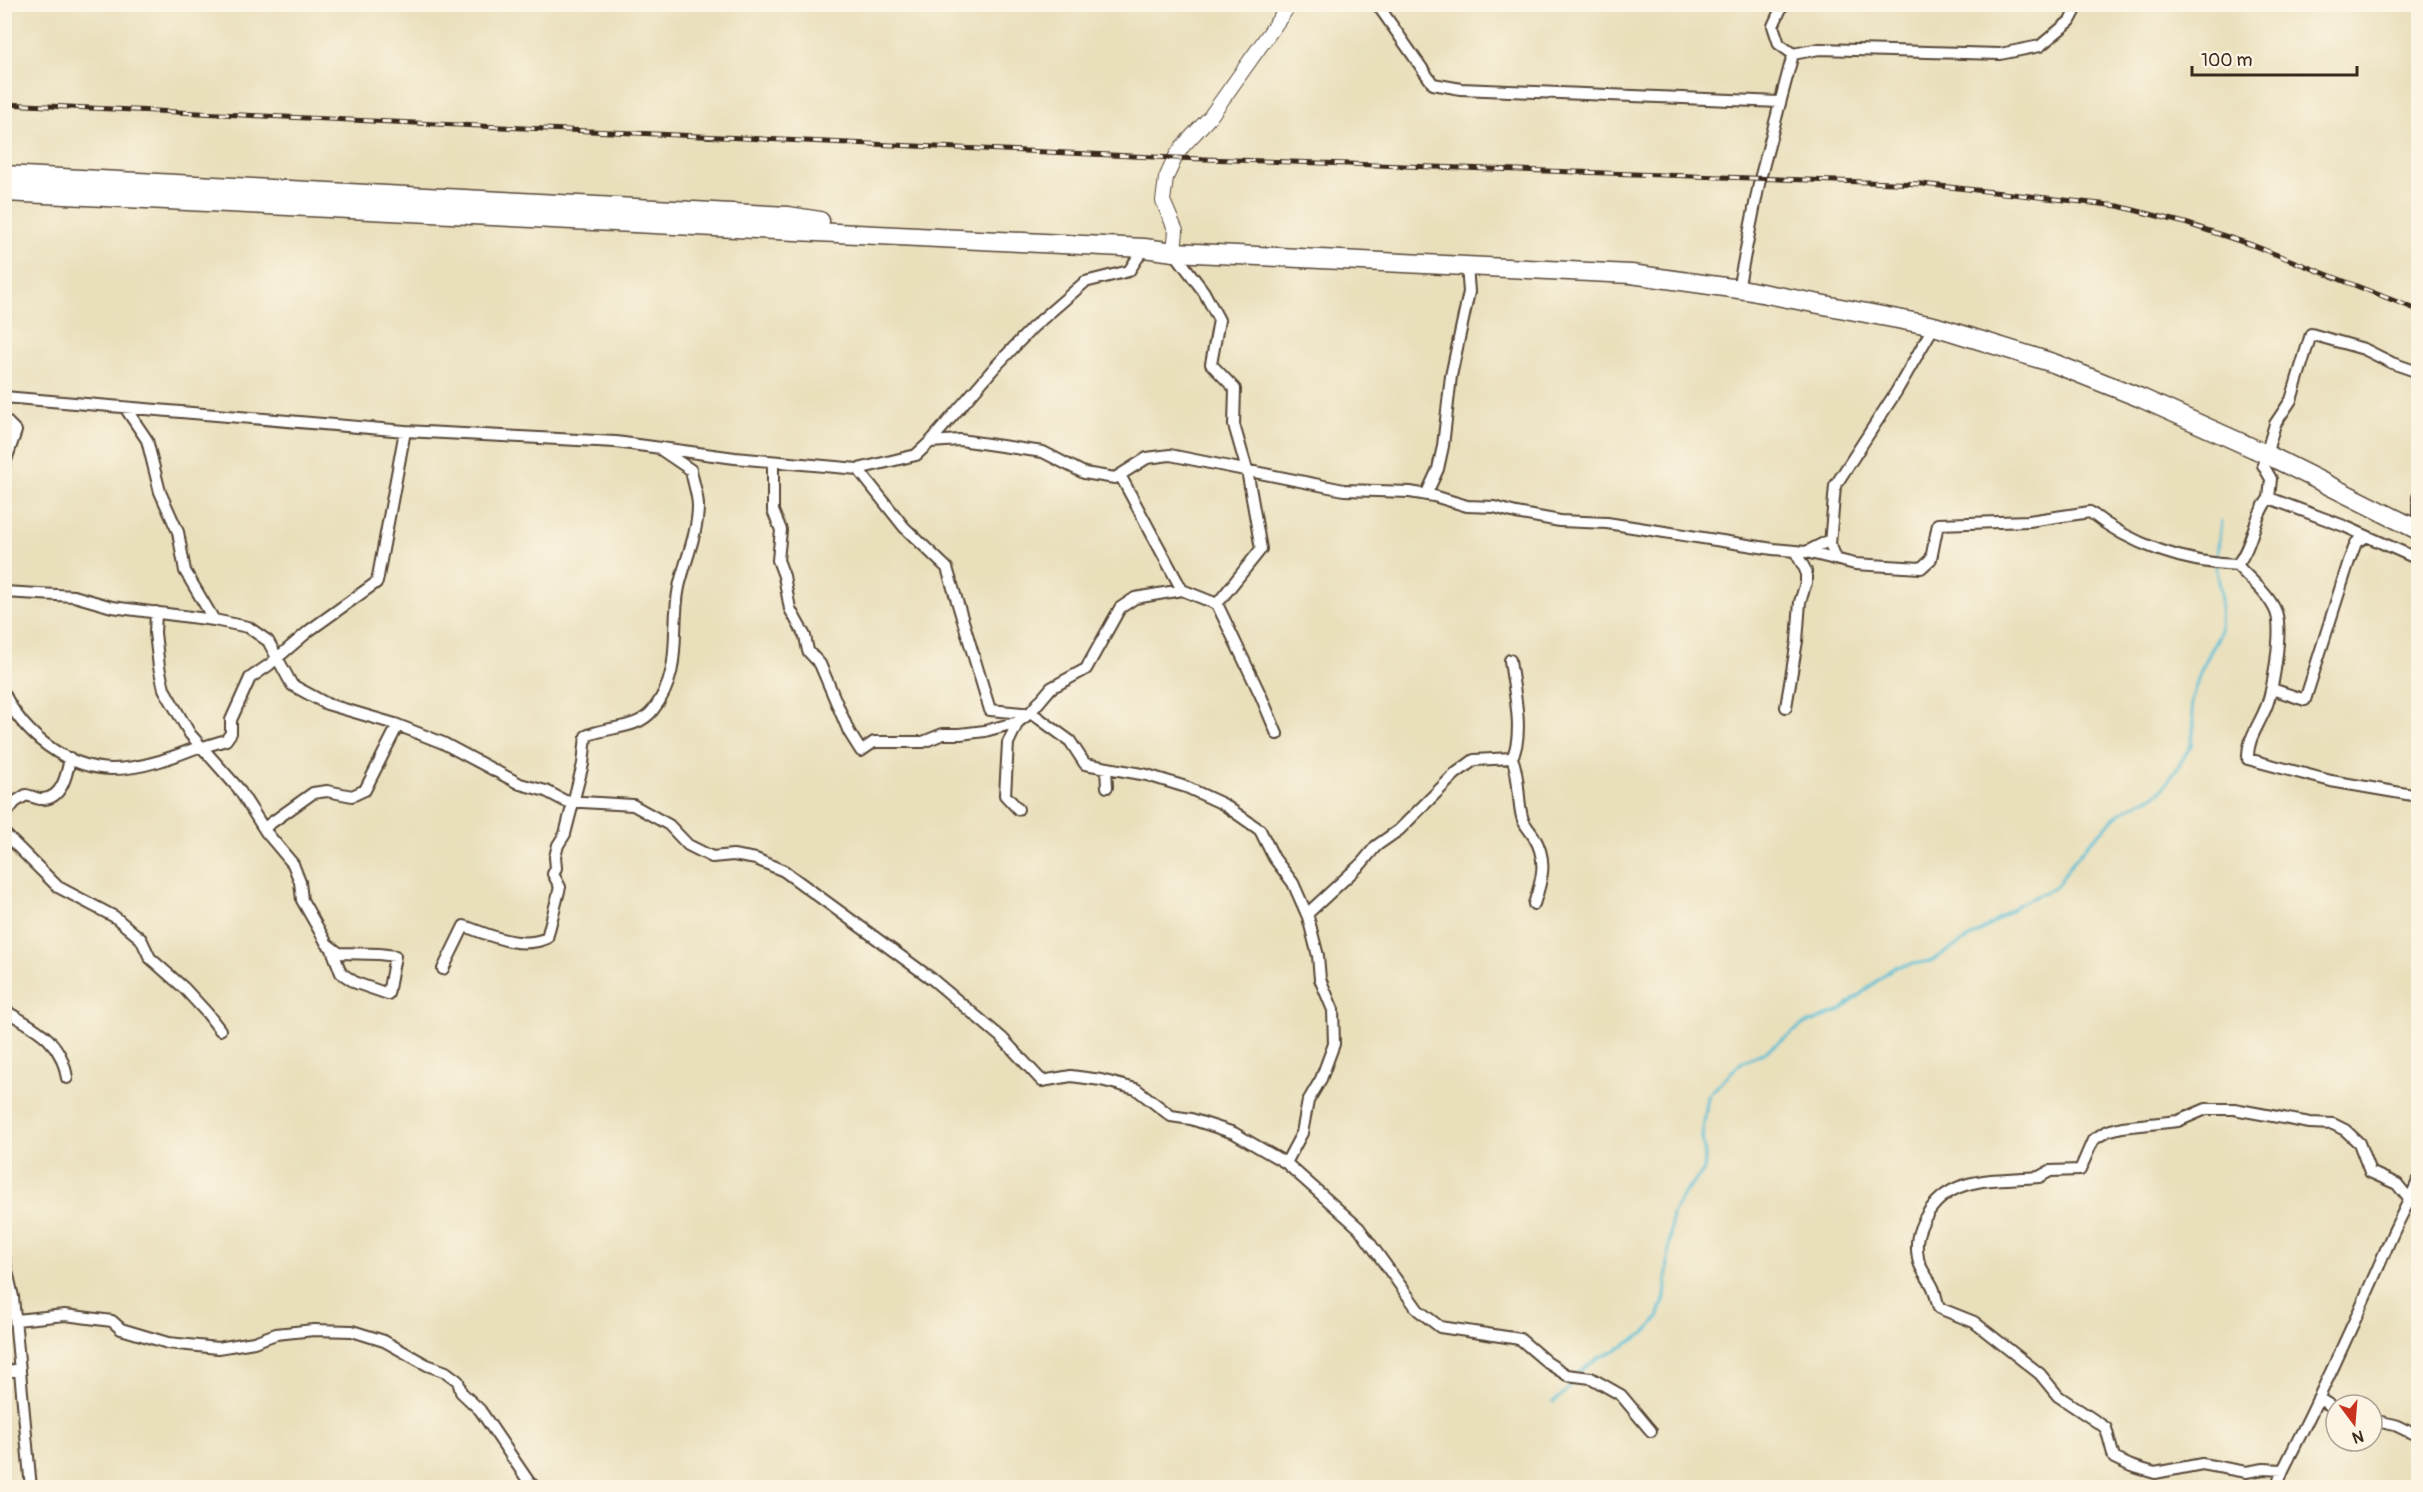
<svg xmlns="http://www.w3.org/2000/svg" width="2423" height="1492" font-family="Pangolin,sans-serif">
<style>
.lines{fill:none;stroke-linecap:round;stroke-linejoin:round}
.stream{stroke:#56bdd4;stroke-width:3}
.minor-casing{stroke:#554536;stroke-width:14}
.tertiary-casing{stroke:#554536;stroke-width:16}
.trunk-casing{stroke:#554536;stroke-width:21}
.minor{stroke:#fff;stroke-width:10}
.tertiary{stroke:#fff;stroke-width:14}
.trunk{stroke:#fff;stroke-width:18}
.rail-casing{stroke:#3b2a1e;stroke-width:5}
.rail{stroke:#fcf5e5;stroke-width:3;stroke-dasharray:9;stroke-linecap:butt}
</style>
<rect width="100%" height="100%" fill="#fcf5e5"/>
<filter id="ink" filterUnits="userSpaceOnUse"><feTurbulence type="fractalNoise" baseFrequency=".0167" numOctaves="2"/><feDisplacementMap in="SourceGraphic" scale="12" xChannelSelector="R" yChannelSelector="G"/><feConvolveMatrix kernelMatrix="1 2 1 2 8 2 1 2 1" color-interpolation-filters="sRGB"/></filter>
<filter id="wash" filterUnits="userSpaceOnUse"><feTurbulence type="fractalNoise" baseFrequency=".008" numOctaves="4" result="noise"/><feDisplacementMap in="SourceGraphic" scale="24" xChannelSelector="R" yChannelSelector="G"/><feGaussianBlur stdDeviation="1.35" result="paint"/><feColorMatrix in="noise" values="0 0 0 0 0 0 0 0 0 0 0 0 0 0 0 0 0 1.4 0 .05"/><feComposite in="paint" operator="in"/></filter>
<g filter="url(#wash)">
<rect width="100%" height="100%" fill="#e9dfbb"/>
<g class="lines">
<path class="stream" d="M1577,1374l21,-16 24,-11 23,-14 13,-15 7,-21 7,-83 14,-23 18,-20 1,-15 -3,-19 6,-41 17,-18 17,-16 23,-10 38,-27 37,-14 54,-44 37,-6 58,-35 30,-22 37,-17 12,-19 20,-24 33,-32 39,-20 17,-23 14,-24 3,-19 -3,-25 10,-31 19,-37 1,-41 -5,-27 5,-44
M1554,1402l13,-12 6,-10"/>
</g>
</g>
<g filter="url(#ink)">
<g class="lines">
<g class="minor-casing">
<path id="minor" d="M1377,4l56,80 28,5 319,13
M1783,4l-10,22 6,18 14,10 26,-5 181,5 40,-8 30,-25 9,-17
M4,9l2,-5
M1174,252l30,40 15,28 -8,44 24,25 -1,36 13,45 14,79 -44,55
M1738,289l22,-110 33,-125
M4,397l401,34 211,11 119,16 123,11 58,-14 14,-13 65,-75 38,-40 52,-45 44,-11 15,-23
M126,409l21,31 13,52 18,40 7,39 29,49 34,7 20,14 24,44 35,19 68,20 48,19 77,41 26,7 19,10 68,4 36,20 19,20 24,12 21,-2 23,4 28,12 148,108 70,59 40,43 29,-5 30,4 35,9 35,27 20,3 43,14 52,30 73,65 59,82 22,17 80,12 28,24 19,12 24,3 30,17 30,36
M4,419l12,12 -12,35
M930,442l30,-2 83,12 41,21 31,5 32,-20 23,-3 174,35 66,2 24,4 33,10 27,1 22,6 44,8 47,2 166,26 33,3 24,-12
M773,462v49l8,19 -3,30 6,16 6,33 15,27 3,15 12,13 29,68 12,19 13,-9h49l20,-8h17l25,-3 33,-9 11,-8 22,-26 35,-19 34,-61 15,-10 47,-8
M858,469l46,58 43,41 43,142 43,4 37,27 15,23 62,11 39,12 37,17 37,26 14,28 19,25 15,34 10,39 2,23 13,31 1,34 -13,35 -13,22 -6,32 -16,30
M1120,475l62,115 35,14 44,92 16,38
M1426,495l12,-26 5,-23 8,-70 18,-84 -2,-26
M2418,497v17
M2269,498l2,-19 -8,-14 12,-41 16,-24 20,-66 53,15 28,14 26,9
M1806,552l49,12 66,4 10,-9 7,-35 91,-3 61,-9c41,33 95,51 147,53 16,-20 16,-47 32,-67l75,28 74,33
M1836,558l-6,-14 5,-58 61,-94 38,-66
M2237,565c13,15 32,29 39,47 7,18 -3,82 -12,100 -7,16 -17,29 -16,47l83,22 87,15
M4,592l70,4 38,11 102,13
M156,612l-1,21 4,34 5,22 26,45 48,54 28,44 27,32 7,18 2,18 25,44 12,9 40,1 16,2 -7,38 -32,-11 -15,-10 -10,-26
M2272,689l33,11 44,-139 7,-18 9,-6
M4,693c19,41 62,75 108,76 31,0 61,-12 89,-23
M1786,707l11,-66 3,-39 6,-19v-12l-11,-20
M203,747l23,-7 5,-7v-13l19,-42 19,-13 41,-35 67,-48 28,-151
M1512,758c8,19 5,39 10,59 2,8 8,13 12,20 14,23 8,43 0,67
M1106,768l1,19
M1018,809l-13,-14 3,-52 10,-21
M4,816l11,-14 11,-7c5,1 9,3 14,4 22,2 27,-25 30,-41
M264,828l49,-35 14,-2 25,5 13,-6 33,-65
M4,833l54,54 57,30 26,22 9,19 34,30 23,25 13,17
M1307,914l54,-50 15,-18 23,-16 56,-56 19,-14 38,-2c13,-25 1,-71 -2,-98
M443,969l21,-43c26,9 55,24 83,12l13,-51 -7,-13 3,-6 -1,-11 3,-12 7,-11 18,-70 3,-28c21,-10 52,-6 67,-26 31,-39 17,-80 26,-123 6,-26 19,-54 19,-81 0,-11 -5,-24 -7,-36l-31,-21
M4,1010c32,19 57,29 63,68
M2410,1200l-13,-16 -27,-12 -11,-29 -14,-13 -12,-6 -23,-1 -76,-14h-28l-28,12 -56,6 -15,4 -14,9 -13,30 -30,1 -11,6c-44,4 -90,-3 -114,41 -7,13 -10,24 -7,40 1,11 12,21 16,32 2,6 3,12 5,18l35,14 66,52 18,22 48,32 8,30 17,8 24,7 47,-9 44,8 18,-3 19,1c37,-73 72,-148 104,-223 9,-23 22,-44 31,-66
M4,1258l9,39 18,191
M16,1320l49,-5 47,6 9,8 47,14 50,5 36,-6 22,-8 38,-4 38,1 32,10 43,24 19,7 12,9 3,11 19,18 49,72 8,6
M4,1372l16,-3
M2318,1398l18,11
M2372,1420l23,5 23,11
M2276,1488l7,-18"/>
</g>
<g class="tertiary-casing">
<path id="tertiary" d="M1174,252l2,-21 -13,-30 3,-23 9,-20 7,-11 28,-30 80,-113"/>
</g>
<g class="trunk-casing">
<path id="trunk" d="M4,175l784,41 32,5
M4,192l1140,56 30,4 457,22 115,16 188,36 119,37 88,35 125,56 152,76"/>
</g>
<use href="#minor" class="minor"/>
<use href="#tertiary" class="tertiary"/>
<use href="#trunk" class="trunk"/>
<g class="rail-casing">
<path id="rail" d="M4,104l1171,54 747,26 196,22 67,17 67,22 166,65"/>
</g>
<use href="#rail" class="rail"/>
</g>
</g>
<rect width="2423" height="1492" fill="none" stroke="#fcf5e5" stroke-width="24"/>
<g transform="translate(2354 1423) rotate(164)"><circle r="28" fill="#fcf5e5" stroke="#afa495" stroke-width="1.5"/>
<path d="M0-4.5L10 22L0 15L-10 22Z" fill="#c8321e"/>
<text y="-9" font-size="16" font-weight="bold" text-anchor="middle" fill="#3b2a1e">N</text>
</g>
<path d="M2192 66v9h165v-9" fill="none" stroke="#3b2a1e" stroke-width="3"/>
<text x="2201" y="66" font-size="18" fill="#3b2a1e" stroke="#fcf5e5" stroke-width="4.5" paint-order="stroke">100 m</text>
</svg>
